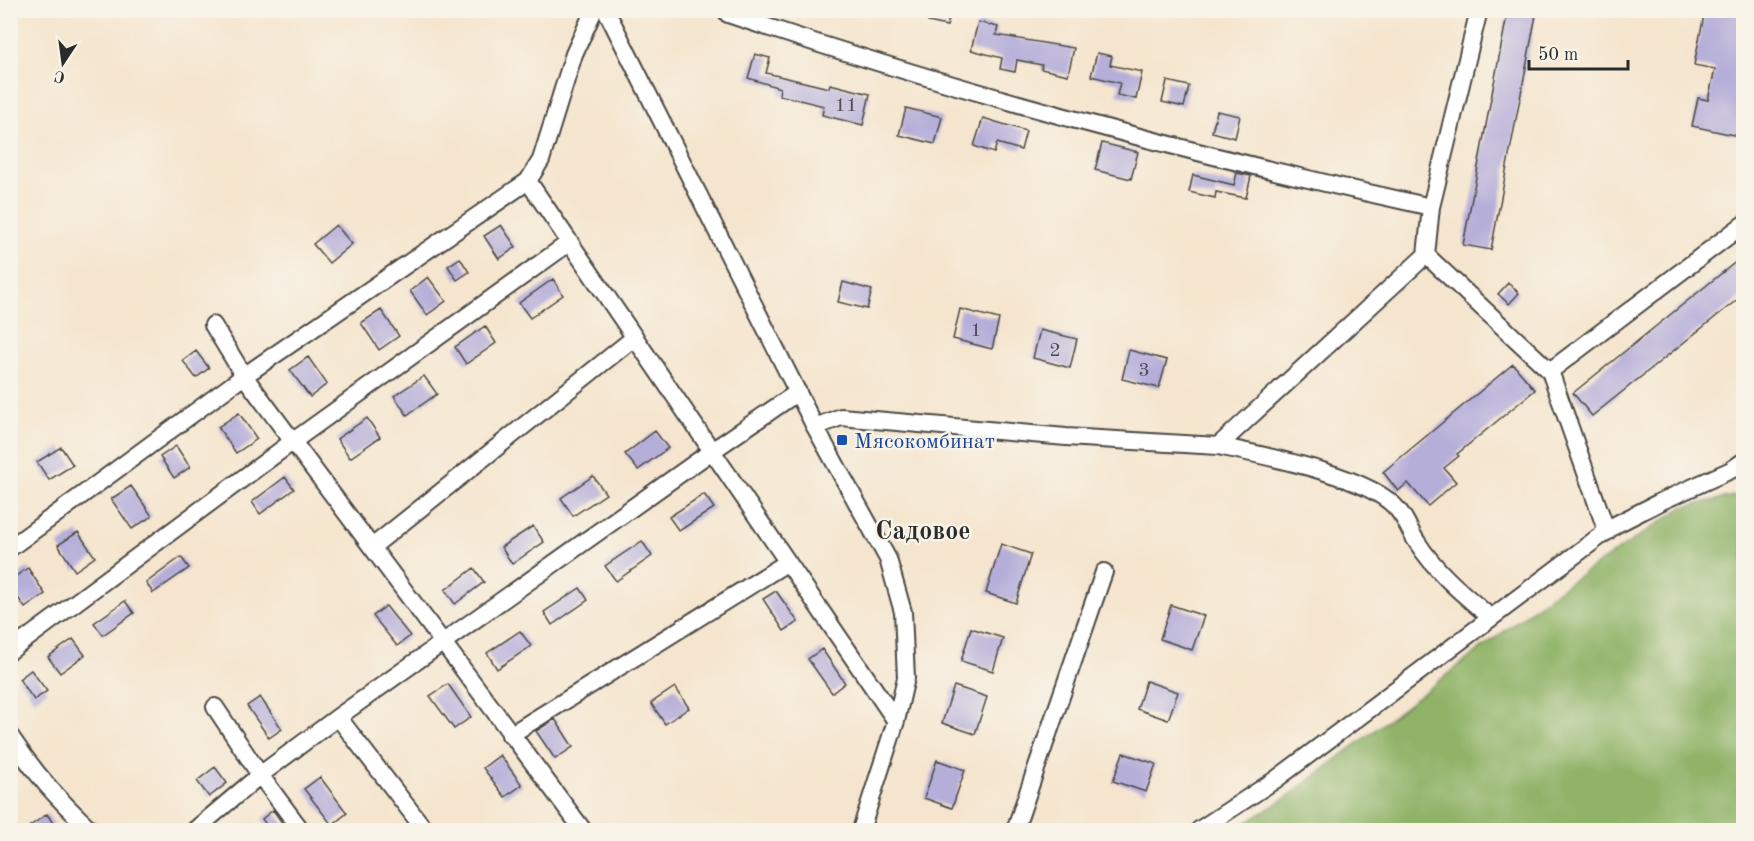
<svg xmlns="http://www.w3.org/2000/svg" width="1754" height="841" font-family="'Old Standard TT',serif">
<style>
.forest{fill:#90b368;stroke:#5e6f4a;stroke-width:1.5}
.building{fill:#b5aed9}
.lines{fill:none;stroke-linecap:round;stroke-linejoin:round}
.minor-casing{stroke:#494743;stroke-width:20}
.minor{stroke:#fff;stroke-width:16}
.transit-dot{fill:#1a4fb4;stroke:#f7f3e8;stroke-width:2}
.labels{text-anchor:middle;stroke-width:5;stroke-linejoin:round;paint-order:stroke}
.number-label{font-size:20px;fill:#4e4c56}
.transit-label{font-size:22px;fill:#164399;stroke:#f7f3e8;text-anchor:start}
.quarter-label{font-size:26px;font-weight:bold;fill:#2b2b2b;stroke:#f7f3e8}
</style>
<rect width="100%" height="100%" fill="#f7f3e8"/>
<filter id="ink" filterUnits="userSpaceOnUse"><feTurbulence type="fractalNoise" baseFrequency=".0167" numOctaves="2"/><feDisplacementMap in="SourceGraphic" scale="12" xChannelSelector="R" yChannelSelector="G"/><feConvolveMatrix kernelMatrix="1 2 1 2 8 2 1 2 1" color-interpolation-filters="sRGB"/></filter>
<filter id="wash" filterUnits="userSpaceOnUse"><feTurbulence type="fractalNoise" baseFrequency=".008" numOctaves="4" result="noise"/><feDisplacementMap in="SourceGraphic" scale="24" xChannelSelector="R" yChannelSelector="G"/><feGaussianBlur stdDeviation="1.35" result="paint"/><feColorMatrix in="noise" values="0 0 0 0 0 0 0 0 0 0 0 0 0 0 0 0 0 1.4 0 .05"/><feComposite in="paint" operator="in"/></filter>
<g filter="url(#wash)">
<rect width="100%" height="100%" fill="#f5e5ce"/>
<path class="forest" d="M1743,494v336h-509l52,-32 268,-205 129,-86z"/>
<g id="blocks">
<path class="building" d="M931,10h20l-4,16 -19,-4z
M1508,10h29l-46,240 -28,-5z
M1705,10h38v127l-51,-11 6,-28 10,2 7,-31 -21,-4z
M978,22l20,5 -2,8 78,13 -6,27 -27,-6 1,-4 -25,-5 -2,12 -15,-3 2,-11 -31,-8z
M1097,53l15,3 -2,9 32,7 -6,27 -19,-4 3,-12 -29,-7z
M755,54l15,4 -4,15 63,15 1,-4 40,10 -7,31 -41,-10 2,-9 -45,-11 1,-7 -32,-10z
M1167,81l22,5 -5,21 -22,-5z
M906,108l36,9 -7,27 -36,-9z
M1217,111l23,5 -5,22 -23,-6z
M983,118l43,13 -5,19 -24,-7 -3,10 -20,-7z
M1102,143l36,9 -7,27 -36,-9z
M1237,173l14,3 -5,22 -30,-6 -1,6 -26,-6 4,-17 41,10z
M336,225l16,19 -23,19 -16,-19z
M501,225l15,22 -17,12 -15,-23z
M1743,256v39l-151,121 -19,-23z
M460,258l9,14 -12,8 -9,-14z
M428,277l18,24 -19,14 -17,-24z
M553,279l10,16 -33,23 -11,-15z
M843,282l29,8 -5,19 -29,-7z
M1508,283l11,10 -10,11 -11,-10z
M960,309l39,10 -7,30 -39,-10z
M381,310l18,26 -20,14 -18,-27z
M485,326l11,17 -30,21 -11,-17z
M1040,330l37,9 -7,29 -37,-10z
M1129,350l38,10 -8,28 -37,-9z
M196,351l13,17 -13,10 -13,-17z
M308,357l19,27 -17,13 -20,-27z
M1513,364l22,26 -78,64 2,2 -15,12 12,14 -28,24 -20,-23 -10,8 -15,-19z
M424,376l13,18 -30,21 -13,-19z
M239,413l18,26 -21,14 -18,-26z
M367,418l13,19 -30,21 -13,-19z
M655,431l13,17 -30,22 -13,-16z
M176,446l14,21 -16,11 -14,-21z
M61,447l12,18 -24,15 -12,-18z
M593,476l13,18 -33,22 -12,-18z
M285,477l9,12 -34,25 -8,-12z
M131,486l21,30 -20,13 -21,-30z
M704,494l10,14 -35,23 -10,-14z
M533,526l11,16 -32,22 -11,-17z
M78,532l17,25 -20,14 -17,-26z
M642,541l10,15 -36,25 -11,-15z
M1001,544l30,10 -15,49 -30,-10z
M181,557l8,11 -36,25 -7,-10z
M28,568l17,26 -20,14 -15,-22v-6z
M474,568l10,14 -29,22 -10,-14z
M580,588l8,12 -36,25 -8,-13z
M776,591l22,31 -14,9 -21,-32z
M125,601l9,12 -31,22 -9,-12z
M1171,605l33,11 -12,34 -32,-11z
M386,606l24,30 -13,10 -24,-30z
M971,628l32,10 -10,33 -32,-10z
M520,631l11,15 -34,23 -10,-16z
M73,639l12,16 -25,18 -12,-16z
M822,649l23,34 -13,10 -24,-34z
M31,670l16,21 -13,9 -15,-21z
M1146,681l32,11 -10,28 -31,-11z
M448,684l23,33 -17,12 -24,-33z
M954,686l33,11 -12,37 -33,-11z
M675,687l14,21 -24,16 -14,-21z
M260,697l22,32 -13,9 -22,-32z
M555,719l18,28 -18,12 -19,-28z
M1123,753l33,11 -10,28 -33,-11z
M500,755l22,30 -17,12 -22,-29z
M937,760l28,10 -13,38 -28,-10z
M215,767l12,16 -18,14 -12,-16z
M320,777l27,36 -15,12 -28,-36z
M273,810l15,21h-17l-9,-12z
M47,814l11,17h-35z"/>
</g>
</g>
<g filter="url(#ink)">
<use href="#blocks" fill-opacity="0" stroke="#494743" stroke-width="1.5"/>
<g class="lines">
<g class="minor-casing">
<path id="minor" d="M606,10l209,417 73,132 15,53 3,66 -10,43 -35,109
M726,10l2,4c231,78 465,141 703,193
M1479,10l-48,197 -5,48 124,116 57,161
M528,181l368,540
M213,325l31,51 339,454
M1550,371l194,-147
M815,427l26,-10 225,20 152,9 208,-191
M1218,446c43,9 154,30 180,64 8,9 12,22 19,32 19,30 46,52 73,75
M372,547l263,-210
M10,548l234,-172 284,-195 13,-21 33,-106 20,-44
M10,651l282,-209 278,-200
M215,707l45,68 41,55
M338,717l87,113
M510,735l278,-173
M10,736c25,38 48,63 81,94
M195,830l65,-55 78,-58 374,-266 86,-59
M1015,830l89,-258
M1199,830l76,-50 340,-255 47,-24 69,-31 13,-9"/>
</g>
<use href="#minor" class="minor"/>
</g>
</g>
<rect class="transit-dot" x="836" y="434" width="12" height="12" rx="3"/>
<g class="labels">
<g class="number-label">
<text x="846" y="111">11</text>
<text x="976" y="336">1</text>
<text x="1055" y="356">2</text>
<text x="1144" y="376">3</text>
</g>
<g class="transit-label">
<text x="854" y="448">Мясокомбинат</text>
</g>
<g class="quarter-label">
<text x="923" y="539">Садовое</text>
</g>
</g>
<rect width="1754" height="841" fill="none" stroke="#f7f3e8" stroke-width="36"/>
<g transform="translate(63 63) rotate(193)" stroke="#f7f3e8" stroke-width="4.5" paint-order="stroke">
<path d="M0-4.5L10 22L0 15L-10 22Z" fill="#2b2b2b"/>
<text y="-9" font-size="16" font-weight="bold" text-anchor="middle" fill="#2b2b2b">С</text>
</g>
<path d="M1529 60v9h99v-9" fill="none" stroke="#2b2b2b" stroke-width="3"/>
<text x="1538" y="60" font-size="18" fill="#2b2b2b" stroke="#f7f3e8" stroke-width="4.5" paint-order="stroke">50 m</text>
</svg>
